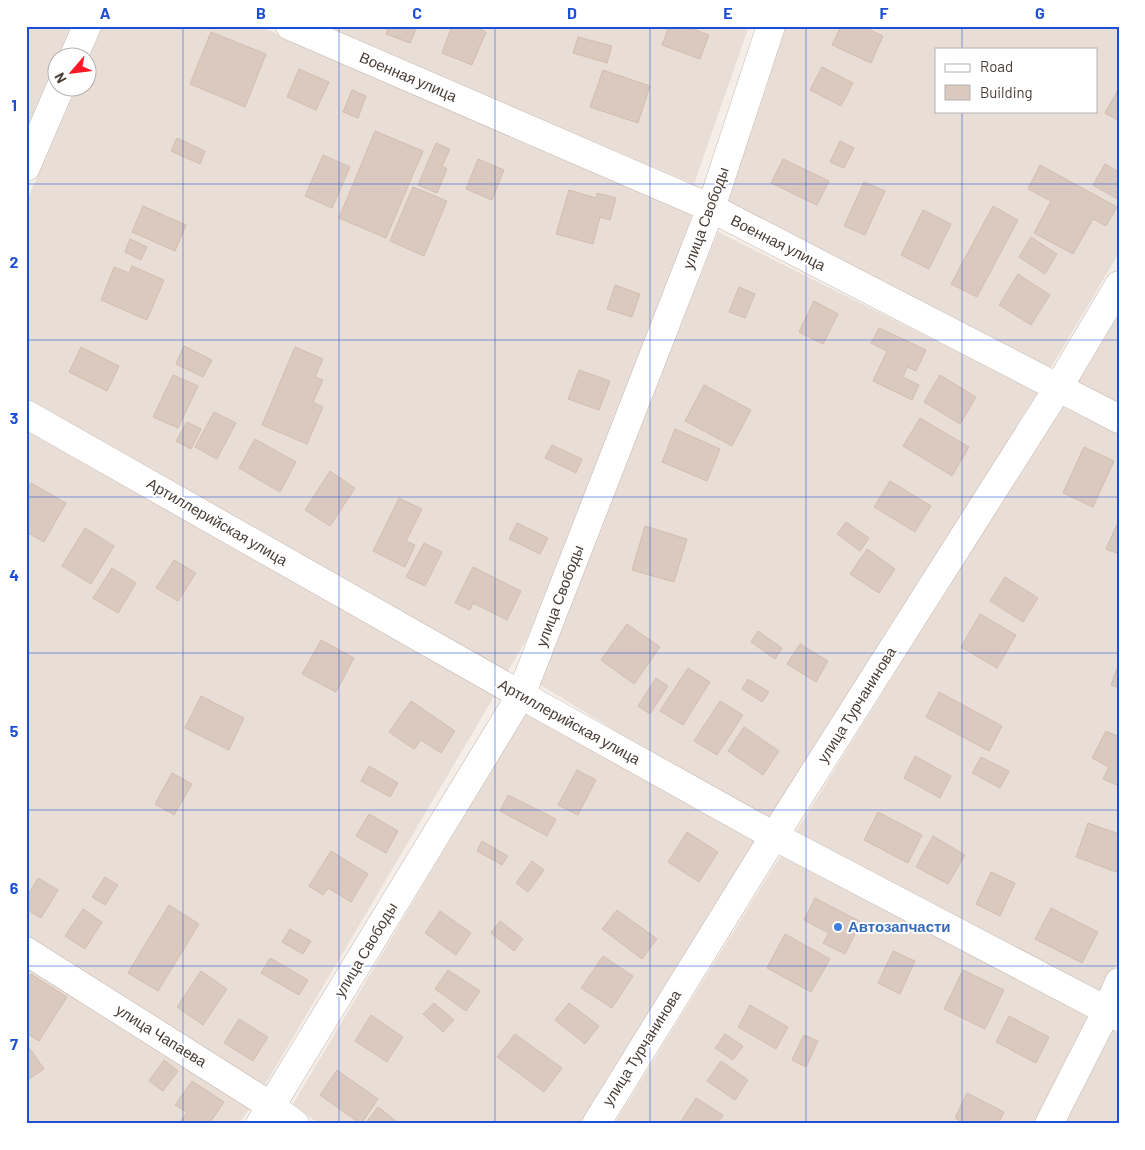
<svg xmlns="http://www.w3.org/2000/svg" width="1145" height="1150" font-family="Barlow,sans-serif">
<style>
.residential{fill:#e9ded6;fill-rule:evenodd}
.building{fill:#dac9bf;stroke:#d3bdaf}
.lines{fill:none;stroke-linecap:round;stroke-linejoin:round}
.minor-casing{stroke:#c4b6ad;stroke-width:29}
.minor{stroke:#fff;stroke-width:28}
.grid{fill:none;stroke:#1d4ed8;stroke-width:1;stroke-opacity:0.55}
.shop-dot{fill:#3f7fe0;stroke:#fff;stroke-width:2}
.labels{text-anchor:middle;stroke-width:4;stroke-linejoin:round;paint-order:stroke}
.street-label{font-size:15px;fill:#493d36;stroke:#fff}
.shop-label{font-size:15px;font-weight:bold;fill:#366cbe;stroke:#fff;text-anchor:start}
.neatline{fill:none;stroke:#1d4ed8;stroke-width:2}
.grid-label{font-size:16px;text-anchor:middle;font-weight:bold;fill:#1d4ed8}
</style>
<rect width="100%" height="100%" fill="#f5eee8"/>
<path class="residential" d="M26,26h46l-13,31 -1,1 -1,3 -31,74z
M102,26h157l435,184 -87,237 -80,192 -20,33 -481,-272v-197l50,-115h12v-28z
M322,26h427l-55,158z
M786,26h333v227l-69,116 -324,-165zM936,49h160v62h-160z
M718,232l320,160 -269,432 -232,-141z
M1119,314v90l-42,-21z
M1061,406l58,28v524l-17,40 -308,-163z
M26,423l469,272 -233,395 -236,-152z
M529,707l228,132 -173,285h-265l-26,-20z
M783,852l309,165 -54,107h-424z
M26,962l223,147 -10,15h-213z
M1113,1026l6,2v96h-55z"/>
<path class="building" d="M389,26h28l-7,17 -24,-9z
M452,26h21l13,6 -14,33 -30,-12z
M669,26h16l24,9 -9,24 -38,-14z
M841,26h21l21,10 -12,27 -39,-18z
M211,32l55,22 -21,53 -55,-23z
M578,37l34,9 -5,17 -34,-10z
M822,67l31,16 -12,23 -31,-16z
M299,69l30,13 -13,28 -29,-13z
M603,70l47,16 -12,37 -48,-16z
M1119,88v33l-14,-8z
M352,90l14,6 -8,22 -15,-6z
M375,131l48,20 -37,87 -47,-20z
M177,138l28,13 -5,13 -29,-13z
M840,141l14,7 -10,20 -14,-6z
M436,143l14,6 -8,17 5,3 -10,24 -19,-8z
M323,155l27,12 -18,41 -27,-12z
M478,159l26,11 -12,30 -26,-11z
M783,159l46,22 -12,24 -46,-22z
M1105,164l14,8v28l-26,-15z
M1040,165l77,42 -11,19 -13,-7 -20,35 -39,-21 17,-32 -23,-12z
M864,182l21,9 -20,44 -21,-9z
M413,187l34,14 -23,55 -34,-15z
M569,190l27,8 1,-5 19,5 -6,22 -10,-3 -7,27 -37,-10z
M143,206l43,19 -11,26 -43,-19z
M993,206l25,14 -41,77 -26,-13z
M923,210l28,14 -22,45 -28,-14z
M1031,237l26,17 -12,20 -26,-17z
M130,239l17,8 -6,13 -16,-8z
M132,266l32,14 -17,40 -46,-20 13,-33 15,6z
M1018,274l32,21 -19,30 -32,-20z
M615,285l25,9 -8,23 -25,-8z
M739,287l16,7 -10,24 -16,-6z
M814,301l24,13 -15,30 -24,-12z
M879,328l47,22 -10,21 -9,-4 -4,10 16,8 -7,15 -39,-19 14,-30 -16,-8z
M184,346l28,14 -9,17 -27,-13z
M81,347l38,19 -12,25 -38,-19z
M295,347l28,12 -8,18 8,3 -10,22 10,5 -16,37 -45,-19z
M579,370l31,11 -11,29 -31,-11z
M173,375l25,11 -20,42 -25,-11z
M940,375l36,22 -16,27 -36,-22z
M704,385l47,25 -19,36 -47,-25z
M214,412l22,11 -19,36 -22,-12z
M920,418l49,29 -17,29 -49,-30z
M187,422l14,7 -10,20 -15,-8z
M675,429l45,20 -13,32 -45,-19z
M255,439l41,23 -16,30 -41,-24z
M552,445l30,14 -6,14 -31,-15z
M1084,447l30,14 -21,46 -30,-14z
M330,471l25,17 -25,38 -25,-16z
M890,481l41,25 -16,26 -41,-25z
M31,483l35,20 -22,39 -18,-10v-41z
M399,498l23,11 -16,32 9,4 -10,22 -32,-16z
M846,522l23,16 -9,13 -23,-17z
M1118,522h1v32l-13,-5z
M517,523l31,15 -8,16 -31,-15z
M645,526l42,13 -13,43 -42,-12z
M85,528l29,18 -23,38 -29,-18z
M424,543l18,9 -17,34 -19,-9z
M867,549l28,20 -16,24 -29,-19z
M174,560l22,13 -18,28 -22,-13z
M473,567l48,24 -14,29 -34,-17 -3,7 -15,-7z
M112,568l24,15 -18,30 -25,-15z
M1005,577l33,21 -15,24 -33,-21z
M980,614l36,21 -19,33 -36,-21z
M627,624l33,23 -26,37 -33,-24z
M758,631l24,17 -7,11 -24,-17z
M321,640l33,18 -18,34 -34,-18z
M800,644l28,17 -12,21 -29,-18z
M1118,666l1,1v21l-8,-3z
M688,668l22,14 -27,43 -23,-14z
M656,678l12,8 -18,28 -12,-8z
M748,679l21,13 -7,10 -20,-13z
M939,692l63,34 -13,25 -63,-34z
M201,696l43,22 -15,32 -44,-22z
M411,701l44,30 -14,22 -20,-13 -7,9 -25,-17z
M720,701l23,14 -26,40 -23,-14z
M744,727l35,24 -16,24 -35,-24z
M1106,731l13,6v49l-16,-7 6,-12 -17,-9z
M915,756l36,20 -11,22 -36,-20z
M981,757l28,14 -9,17 -28,-15z
M369,766l29,17 -8,14 -29,-16z
M577,770l19,10 -18,35 -20,-10z
M172,773l20,11 -18,31 -19,-11z
M508,795l48,24 -9,17 -47,-25z
M878,812l44,23 -14,28 -44,-23z
M369,814l29,17 -12,22 -30,-17z
M1088,823l31,11v39l-43,-16z
M687,832l31,20 -19,30 -31,-20z
M933,836l32,19 -17,29 -32,-17z
M482,841l26,15 -6,9 -25,-14z
M331,851l37,23 -17,28 -23,-14 -5,7 -14,-9z
M532,861l12,9 -16,22 -12,-9z
M991,872l24,11 -15,33 -24,-12z
M105,877l13,8 -13,20 -13,-8z
M38,878l20,12 -17,28 -15,-9v-11z
M815,898l46,24 -16,32 -22,-11 6,-10 -25,-13z
M169,905l30,19 -41,67 -30,-18z
M1051,908l47,24 -16,31 -47,-24z
M83,909l19,13 -17,27 -20,-13z
M617,910l40,29 -15,20 -40,-30z
M440,911l31,22 -15,22 -31,-22z
M500,921l23,18 -9,12 -23,-18z
M290,929l21,12 -8,13 -21,-12z
M785,934l45,25 -19,33 -44,-24z
M893,951l22,10 -15,33 -22,-11z
M603,956l30,20 -21,32 -31,-20z
M270,958l38,22 -9,15 -38,-22z
M448,970l32,21 -14,20 -31,-22z
M963,970l41,20 -19,39 -41,-20z
M201,971l26,18 -24,36 -26,-18z
M31,974l36,23 -28,44 -13,-8v-52z
M434,1003l20,17 -11,12 -20,-18z
M569,1003l30,23 -14,18 -30,-24z
M750,1005l38,22 -12,22 -38,-22z
M371,1015l32,22 -16,25 -32,-21z
M1009,1016l40,21 -13,26 -40,-21z
M239,1019l29,18 -15,24 -29,-18z
M515,1034l47,34 -18,24 -47,-35z
M725,1034l18,12 -10,14 -18,-12z
M804,1035l14,6 -12,26 -14,-7z
M28,1046l16,23 -18,12v-34z
M164,1060l14,11 -15,20 -14,-10z
M721,1061l27,19 -13,20 -28,-19z
M337,1070l41,29 -17,25 -41,-29z
M192,1081l32,21 -15,22h-30l8,-12 -12,-7z
M967,1093l37,19 -6,12h-32l-11,-6z
M696,1098l27,17 -6,9 -37,-1z
M378,1107l22,17h-35z"/>
<g class="lines">
<g class="minor-casing">
<path id="minor" d="M290,26l421,182 408,211
M73,58l14,-32
M26,167l34,-79
M26,414l495,281 253,141 345,181
M26,951l245,155 24,18
M260,1124l261,-429 190,-487 60,-182
M596,1124l178,-288 284,-448 61,-103
M1049,1124l57,-112 13,-30"/>
</g>
<use href="#minor" class="minor"/>
</g>
<path class="grid" d="M183,26v1098M339,26v1098M495,26v1098M650,26v1098M806,26v1098M962,26v23M962,111v1013M26,184h1093M26,340h1093M26,497h1093M26,653h1093M26,810h1093M26,966h1093"/>
<circle class="shop-dot" cx="838" cy="927" r="5"/>
<g class="labels">
<g class="street-label">
<text transform="translate(408 77) rotate(23)" y="5">Военная улица</text>
<text transform="translate(706 218) rotate(-70)" y="5">улица Свободы</text>
<text transform="translate(778 243) rotate(27)" y="5">Военная улица</text>
<text transform="translate(217 522) rotate(30)" y="5">Артиллерийская улица</text>
<text transform="translate(560 596) rotate(-69)" y="5">улица Свободы</text>
<text transform="translate(857 705) rotate(-58)" y="5">улица Турчанинова</text>
<text transform="translate(569 722) rotate(29)" y="5">Артиллерийская улица</text>
<text transform="translate(366 950) rotate(-59)" y="5">улица Свободы</text>
<text transform="translate(161 1036) rotate(32)" y="5">улица Чапаева</text>
<text transform="translate(642 1048) rotate(-58)" y="5">улица Турчанинова</text>
</g>
<g class="shop-label">
<text x="848" y="932">Автозапчасти</text>
</g>
</g>
<rect width="1145" height="1150" fill="none" stroke="#ffffff" stroke-width="55"/>
<rect x="935" y="48" width="162" height="65" fill="#ffffff" stroke="#b6b1af"/>
<rect x="945" y="64" width="25" height="8" fill="#ffffff" stroke="#b6b1af"/>
<text x="980" y="72" font-size="15" fill="#493d36">Road</text>
<rect x="945" y="85" width="25" height="15" fill="#dac9bf" stroke="#b6b1af"/>
<text x="980" y="98" font-size="15" fill="#493d36">Building</text>
<g transform="translate(72 72) rotate(242)"><circle r="24" fill="#ffffff" stroke="#b6b1af"/>
<path d="M0-4L9 19L0 12L-9 19Z" fill="#ff1528"/>
<text y="-8" font-size="14" font-weight="bold" text-anchor="middle" fill="#493d36">N</text>
</g>
<rect x="28" y="28" width="1090" height="1094" class="neatline"/>
<g class="grid-label">
<text x="105" y="19">A</text>
<text x="261" y="19">B</text>
<text x="417" y="19">C</text>
<text x="572" y="19">D</text>
<text x="728" y="19">E</text>
<text x="884" y="19">F</text>
<text x="1040" y="19">G</text>
<text x="14" y="111">1</text>
<text x="14" y="268">2</text>
<text x="14" y="424">3</text>
<text x="14" y="581">4</text>
<text x="14" y="737">5</text>
<text x="14" y="894">6</text>
<text x="14" y="1050">7</text>
</g>
</svg>
